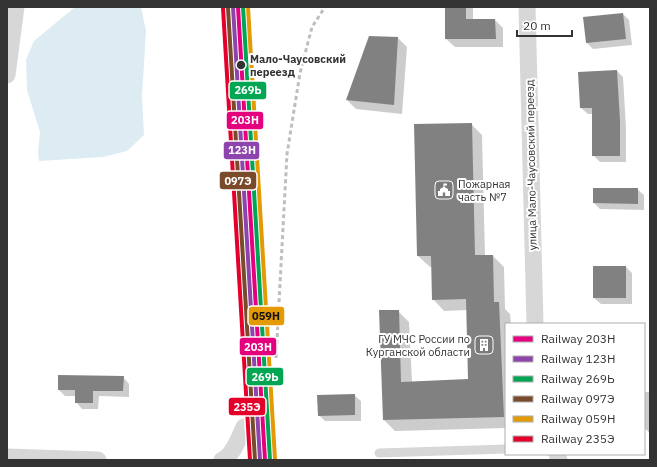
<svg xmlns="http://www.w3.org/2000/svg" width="657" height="467" font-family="'IBM Plex Sans',sans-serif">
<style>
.water{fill:#ddebf3}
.shadow{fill:#0003}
.building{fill:#818181}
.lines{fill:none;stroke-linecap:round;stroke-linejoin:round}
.lane{stroke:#d7d7d7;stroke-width:9}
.street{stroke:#d7d7d7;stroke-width:17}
.rail{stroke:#bebebe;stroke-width:3;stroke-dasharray:4 3;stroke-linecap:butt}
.rail-1-casing{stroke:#fff;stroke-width:7}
.rail-2-casing{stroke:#fff;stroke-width:7}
.rail-3-casing{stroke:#fff;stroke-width:7}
.rail-4-casing{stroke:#fff;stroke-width:7}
.rail-5-casing{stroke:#fff;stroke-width:7}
.rail-6-casing{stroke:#fff;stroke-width:7}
.rail-1{stroke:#e5007d;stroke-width:4}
.rail-2{stroke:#8e44ad;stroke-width:4}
.rail-3{stroke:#00a651;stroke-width:4}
.rail-4{stroke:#7a4b2a;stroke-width:4}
.rail-5{stroke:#e39a05;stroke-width:4}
.rail-6{stroke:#e4002b;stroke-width:4}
.stop-dot{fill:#333;stroke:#fff;stroke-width:1.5}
.labels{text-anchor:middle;stroke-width:4;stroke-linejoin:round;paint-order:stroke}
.stop-label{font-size:11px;font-weight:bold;fill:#333;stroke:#fff;text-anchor:start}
.street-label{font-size:11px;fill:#333;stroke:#fff}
.poi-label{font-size:11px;fill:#333;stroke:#fff;text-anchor:start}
.line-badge{stroke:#fff;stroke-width:1.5}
.badge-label{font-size:11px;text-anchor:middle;font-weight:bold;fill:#fff}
.pale-badge-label{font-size:11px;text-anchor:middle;font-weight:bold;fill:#111}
</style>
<rect width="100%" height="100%" fill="#fff"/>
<path class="water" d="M75,7h66l5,24 -4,65 2,39 -17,16 -24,6 -64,4 -1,-8 2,-21 -13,-42 -1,-30 8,-19z"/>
<path class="shadow" d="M446,7h27v13h22l8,8v19h-48l-9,-8z
M623,14l6,6 3,25 -39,4 -6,-6 -2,-25z
M398,38l9,9 -5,67 -46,-5 -9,-9z
M617,71l6,6 3,51v34h-26l-7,-7v-41h-5l-7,-6z
M471,124l11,11 3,121h8l11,11 1,42 5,5 1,10h-5v104l-111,3 -11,-11 -4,-109h18l11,11 3,60 58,-2 -3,-70 -23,1 -11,-12 -1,-32h-2l-12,-11z
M637,189l7,6v15l-44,-1 -6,-6z
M626,267l6,6v31h-31l-7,-6z
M123,377l6,7v13l-30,-1 -1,13h-16l-6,-7v-6h-11l-6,-6z
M644,392h6v41l-6,-5z
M354,395l7,6v20h-36l-6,-6z"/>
<path class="building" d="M445,7h21v12h29l1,20h-51z
M623,13l3,26 -40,4 -3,-26z
M369,36l29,1 -4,68 -48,-5z
M617,70l3,51v35h-28v-48h-12l-2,-36z
M472,123l3,132h18l1,47h5l5,115 -121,3 -4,-110h20l2,72 67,-3 -2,-80 -34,1 -1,-44h-14l-3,-132z
M593,188h45v16l-45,-1z
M593,266h33v32h-33z
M58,375l66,1 -1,15h-30v12h-18v-13h-17z
M355,394v21l-37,1 -1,-21z"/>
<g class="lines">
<path class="lane" d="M379,453l127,-4"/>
<path class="street" d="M527,7l8,317
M7,75l9,-68
M557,454l2,6
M7,457l91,3
M222,460c12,-5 17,-23 22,-33"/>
<path class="rail" d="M276,358l11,-204 13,-81 12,-46 13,-20"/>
<g class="rail-1-casing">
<path id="rail-1" d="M238,7l27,453"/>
</g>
<g class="rail-2-casing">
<path id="rail-2" d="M233,7l27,453"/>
</g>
<g class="rail-3-casing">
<path id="rail-3" d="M243,7l27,453"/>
</g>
<g class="rail-4-casing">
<path id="rail-4" d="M228,8l27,452"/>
</g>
<g class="rail-5-casing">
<path id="rail-5" d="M248,7l27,452"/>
</g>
<g class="rail-6-casing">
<path id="rail-6" d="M223,8l27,452"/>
</g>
<use href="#rail-1" class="rail-1"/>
<use href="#rail-2" class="rail-2"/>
<use href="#rail-3" class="rail-3"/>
<use href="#rail-4" class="rail-4"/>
<use href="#rail-5" class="rail-5"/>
<use href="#rail-6" class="rail-6"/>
</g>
<defs>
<g id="civic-square" transform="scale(1)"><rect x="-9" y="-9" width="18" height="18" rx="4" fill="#7a7a7a" stroke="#fff"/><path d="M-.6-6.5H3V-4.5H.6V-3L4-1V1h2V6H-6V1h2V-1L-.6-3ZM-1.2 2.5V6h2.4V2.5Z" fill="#fff"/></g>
<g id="building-square" transform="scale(1)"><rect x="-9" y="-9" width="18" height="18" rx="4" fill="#7a7a7a" stroke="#fff"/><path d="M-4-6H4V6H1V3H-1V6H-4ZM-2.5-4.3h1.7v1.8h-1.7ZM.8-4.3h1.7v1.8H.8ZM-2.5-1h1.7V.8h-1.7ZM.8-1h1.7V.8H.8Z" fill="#fff"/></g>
</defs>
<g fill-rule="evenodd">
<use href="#civic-square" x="444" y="190"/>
<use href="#building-square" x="484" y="345"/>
</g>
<circle class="stop-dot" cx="241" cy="65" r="5"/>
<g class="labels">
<g class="stop-label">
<text x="250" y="63">Мало-Чаусовский<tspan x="250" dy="13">переезд</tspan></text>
</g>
<g class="street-label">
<text transform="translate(531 165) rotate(-91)" y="4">улица Мало-Чаусовский переезд</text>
</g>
<g class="poi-label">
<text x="458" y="188">Пожарная<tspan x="458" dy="13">часть №7</tspan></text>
<text x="470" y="343" text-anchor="end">ГУ МЧС России по<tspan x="470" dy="13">Курганской области</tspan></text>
</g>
</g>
<g class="line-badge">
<rect x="229" y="81" width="38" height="19" rx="4" fill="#00a651"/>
<rect x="226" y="111" width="38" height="19" rx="4" fill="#e5007d"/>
<rect x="223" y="141" width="37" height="19" rx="4" fill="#8e44ad"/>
<rect x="219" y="171" width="38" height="19" rx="4" fill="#7a4b2a"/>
<rect x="248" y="306" width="37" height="20" rx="4" fill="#e39a05"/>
<rect x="239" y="337" width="38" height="19" rx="4" fill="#e5007d"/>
<rect x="246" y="367" width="38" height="19" rx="4" fill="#00a651"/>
<rect x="228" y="397" width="38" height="19" rx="4" fill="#e4002b"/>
</g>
<g class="badge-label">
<text x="248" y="94">269Ь</text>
<text x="245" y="124">203Н</text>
<text x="242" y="154">123Н</text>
<text x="238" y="185">097Э</text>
<text x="258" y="351">203Н</text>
<text x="265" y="381">269Ь</text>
<text x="247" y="411">235Э</text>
</g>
<g class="pale-badge-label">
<text x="266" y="320">059Н</text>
</g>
<rect width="657" height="467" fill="none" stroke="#333333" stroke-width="16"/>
<rect x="505" y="323" width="140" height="132" fill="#ffffff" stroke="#adadad"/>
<rect x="513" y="336" width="20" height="6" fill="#e5007d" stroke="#adadad"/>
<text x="541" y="343" font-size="12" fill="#333333">Railway 203Н</text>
<rect x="513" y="356" width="20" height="6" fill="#8e44ad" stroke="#adadad"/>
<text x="541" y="363" font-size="12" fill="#333333">Railway 123Н</text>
<rect x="513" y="376" width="20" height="6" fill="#00a651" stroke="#adadad"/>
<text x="541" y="383" font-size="12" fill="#333333">Railway 269Ь</text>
<rect x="513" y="396" width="20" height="6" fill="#7a4b2a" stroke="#adadad"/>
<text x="541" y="403" font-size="12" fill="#333333">Railway 097Э</text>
<rect x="513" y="416" width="20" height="6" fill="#e39a05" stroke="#adadad"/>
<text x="541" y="423" font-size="12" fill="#333333">Railway 059Н</text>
<rect x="513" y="436" width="20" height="6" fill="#e4002b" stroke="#adadad"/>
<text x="541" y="443" font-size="12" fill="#333333">Railway 235Э</text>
<path d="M517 30v6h55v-6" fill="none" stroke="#333333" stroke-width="2"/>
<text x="523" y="30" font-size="12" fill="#333333" stroke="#ffffff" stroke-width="3" paint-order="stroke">20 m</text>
</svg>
